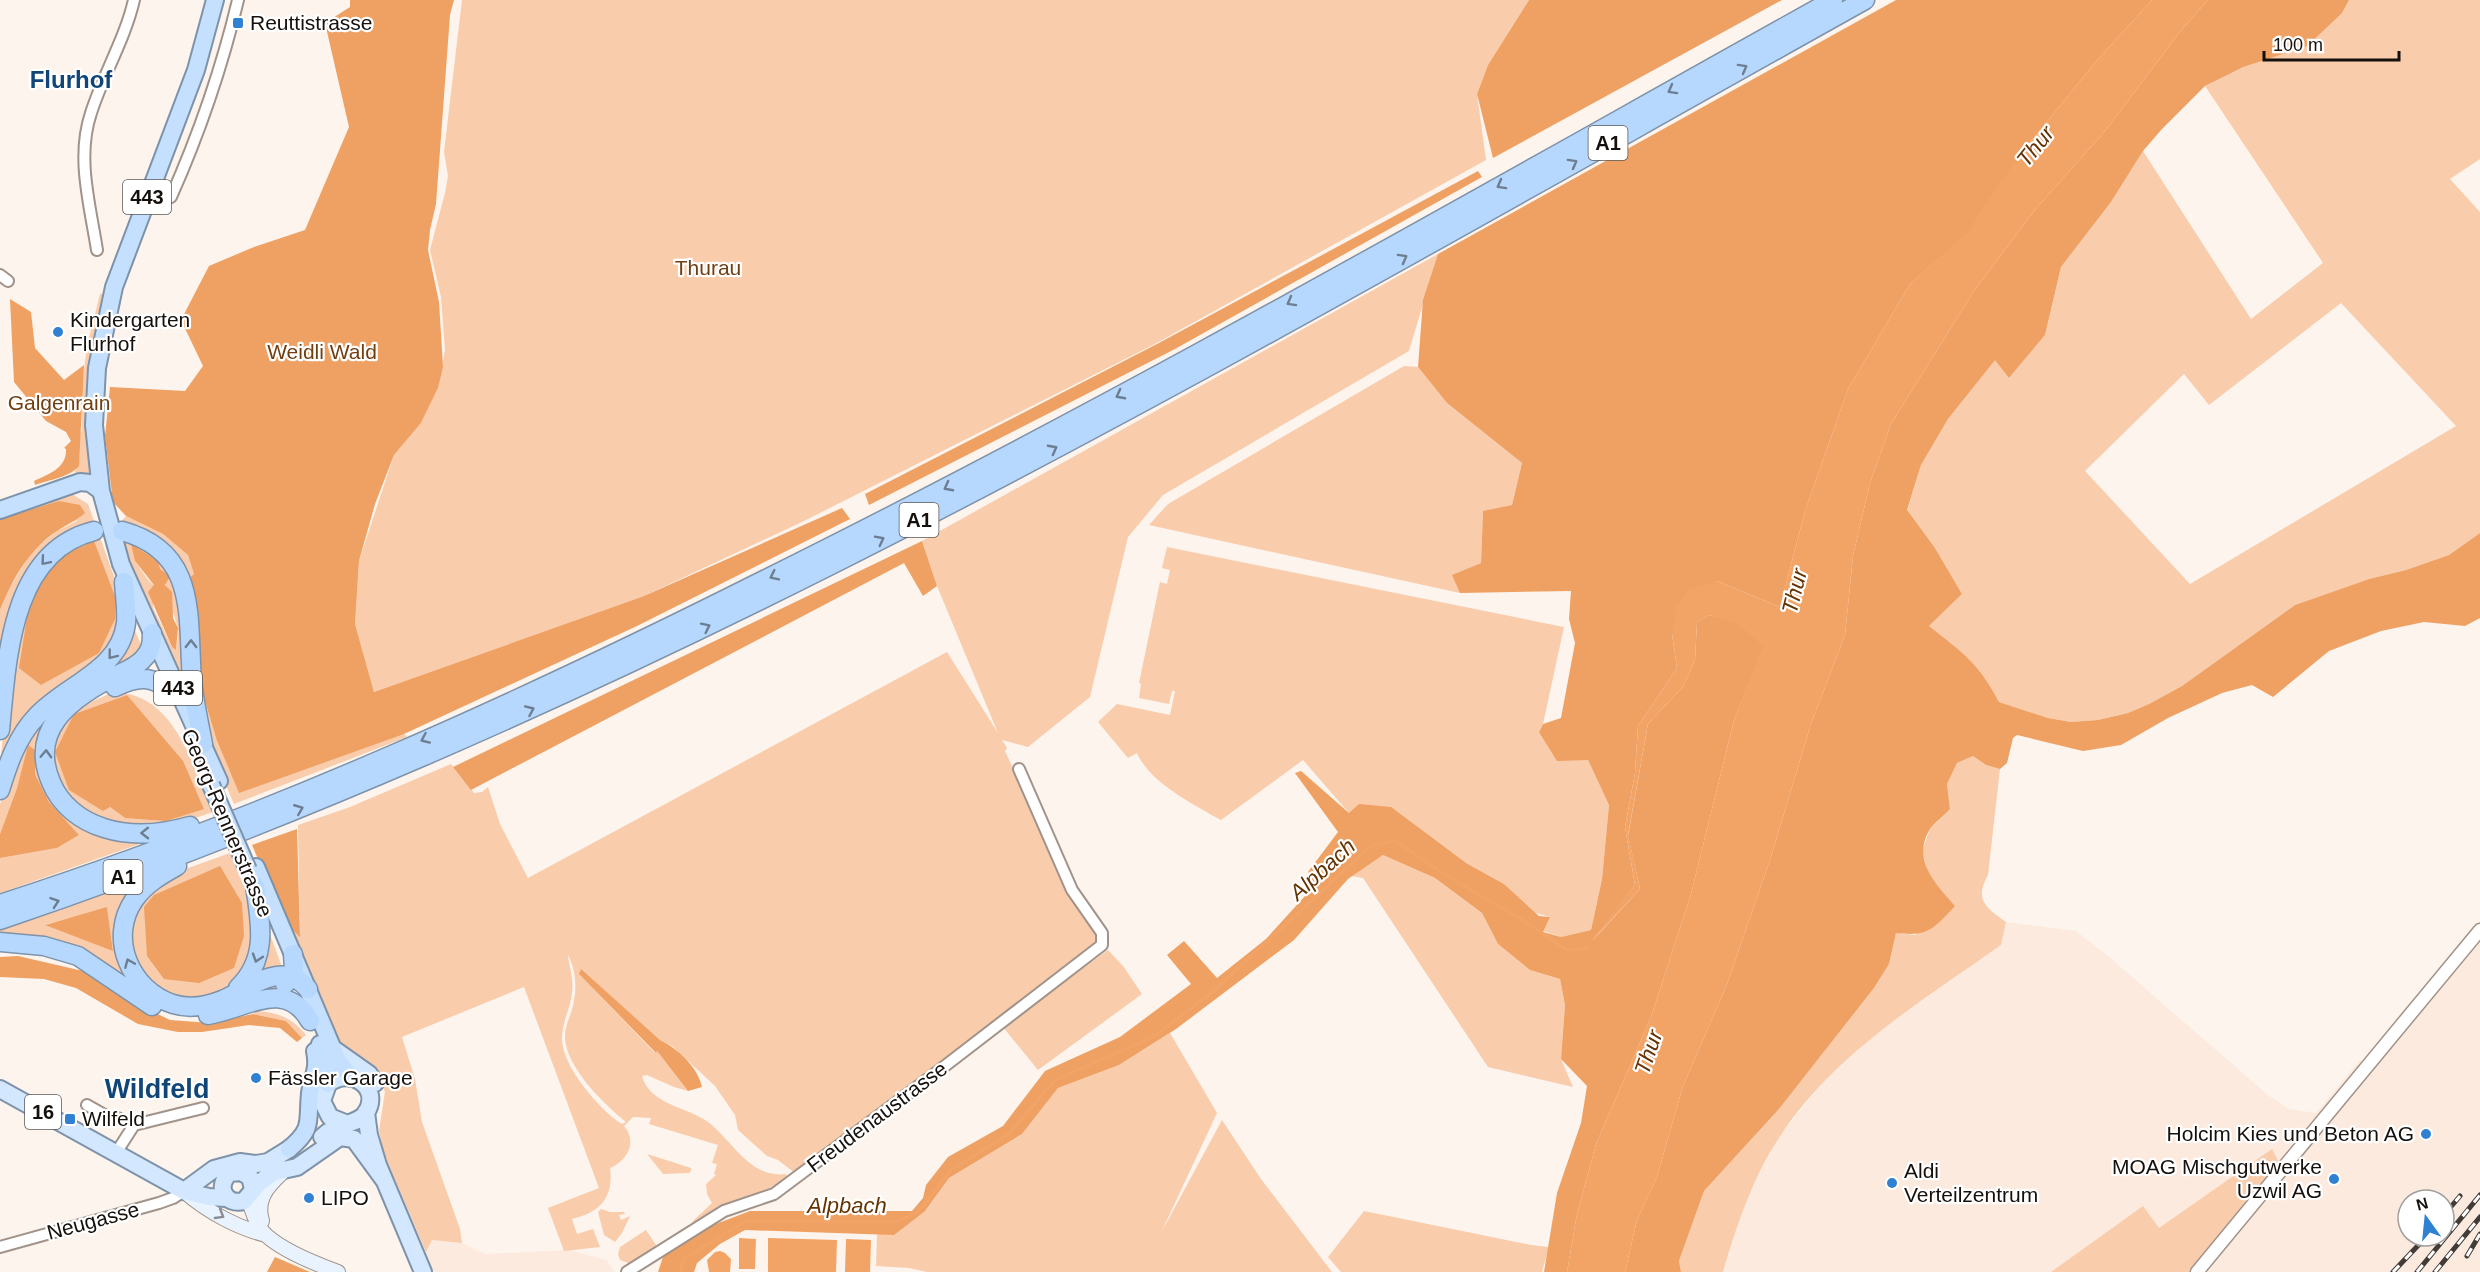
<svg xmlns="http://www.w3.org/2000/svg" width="2480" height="1272" font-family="Helvetica,sans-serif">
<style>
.built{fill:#fdeade;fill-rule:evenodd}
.green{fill:#f9ccac;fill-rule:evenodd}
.forest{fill:#efa063}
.water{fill:#f2a366}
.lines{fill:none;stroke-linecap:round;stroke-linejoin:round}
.stream{stroke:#f2a366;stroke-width:3}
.minor-casing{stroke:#a19389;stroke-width:14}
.tertiary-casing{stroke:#a19389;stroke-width:15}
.secondary-casing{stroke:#a19389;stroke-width:16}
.primary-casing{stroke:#7e92a9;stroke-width:20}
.trunk-casing{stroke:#7e92a9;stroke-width:20}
.motorway-casing{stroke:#7e92a9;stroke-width:21}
.minor{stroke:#fff;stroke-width:10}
.tertiary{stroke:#fff;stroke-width:12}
.secondary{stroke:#e9f3ff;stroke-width:14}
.primary{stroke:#d3e8fe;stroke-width:16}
.trunk{stroke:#c4e0fe;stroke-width:16}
.motorway{stroke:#b6d8fe;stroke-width:18}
.rail-casing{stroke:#423c38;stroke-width:5}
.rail{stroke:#fff;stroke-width:3;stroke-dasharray:9;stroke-linecap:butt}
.trunk-bridge-casing{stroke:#7e92a9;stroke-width:20;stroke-linecap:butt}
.trunk-bridge{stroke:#c4e0fe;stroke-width:16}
.oneway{stroke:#6e7e91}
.oneway2{stroke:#8a8d92}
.poi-dot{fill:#3081d1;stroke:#fff;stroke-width:2}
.labels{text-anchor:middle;stroke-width:4.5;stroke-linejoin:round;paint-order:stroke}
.shield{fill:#fff;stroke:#5b5855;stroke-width:1.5}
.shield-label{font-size:20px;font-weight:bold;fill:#15100c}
.poi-label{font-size:21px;fill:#15100c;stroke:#fff;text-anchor:start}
.park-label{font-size:21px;fill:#713e10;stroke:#fff}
.street-label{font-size:21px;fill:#15100c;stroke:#fff}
.water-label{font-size:22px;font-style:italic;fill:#653301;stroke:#fff}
.quarter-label{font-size:24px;font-weight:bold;fill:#104577;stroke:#fff}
.district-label{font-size:27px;font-weight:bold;fill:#104577;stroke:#fff}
</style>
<rect width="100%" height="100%" fill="#fdf4ed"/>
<path class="built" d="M2006,922l70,9 33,26 159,138 21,14 27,4 44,-53 8,5 112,-135v342h-757l24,-75 32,-60 40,-50 50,-49 132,-93zM2408,1200h36v36h-36z
M432,1240l30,3 23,11 84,-4 38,10 7,12h-180l-8,-20z"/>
<path class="green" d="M462,0h1067l-41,65 -11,29 9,66 -333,185 -351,177 -158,74 -270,96 -19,-68 4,-63 35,-106 27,-32 17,-35 7,-38 -4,-53 -11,-47 15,-57 3,-17 -4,-24z
M2349,0h131v159l-30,20 30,33v321l-31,22 -43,15 -37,9 -74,26 -113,81 -33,18 -21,9 -30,7 -27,2 -23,-4 -49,-16c-21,-40 -36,-49 -70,-76l33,-32 -27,-46 -28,-37 14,-46 27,-46 47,-60 14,19 36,-43 16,-68 50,-65 32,-51 108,168 72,-56 -118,-177 137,-73zM2341,303l115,123 -266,158 -105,-113 99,-97 25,31z
M1438,254l-29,97 -246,144 -35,42 -38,160 -62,50 -26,-7 5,8 -2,3 48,104 44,78v9l-301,232 -18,-14 -11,-4 -29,-26 -3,-15 -20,-29 -43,-40 -12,-6 -79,-70 -1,5 75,78 2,-2 31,40 -14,-4 -27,-12 -5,1c8,29 46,31 66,46 25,19 42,57 78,52l2,5 -93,45 -2,-3 19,-18 -5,-9 -1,-10 10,-9 -2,-1 3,-10 -5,-1 6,-18 -69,-21 2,-6 -18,-1 -9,9c14,16 3,35 -14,42 4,29 -10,45 -38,51l5,15 16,-5 7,18 -36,4 -16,-43 51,-20 -75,-201 -122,50 13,42 7,43 38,107 2,14 -30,-3 -6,12 -43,-101 -4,-20 6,-39 -4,-10 -29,-23 -16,-23 -50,-112 14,12 -2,-111 52,-18 101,-43 23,29 8,-1 6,-5 12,37 28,54 419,-226 51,81 -61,-147 -15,-45zM568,955c7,12 9,32 6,45 -1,12 -9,24 -9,36 0,31 39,68 61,86l-4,2c-22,-13 -61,-59 -60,-86 0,-16 9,-31 10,-46 2,-13 -3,-25 -4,-37z
M107,293l-20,144 5,40 -15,2 -2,-8c9,-12 0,-29 7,-41v-45l5,-39 13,-52z
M1404,366l14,1 29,36 75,60 -10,42 -29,7 -2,51 -28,12 7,18 -311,-68 19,-21z
M72,494l16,10 28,78 4,21 -7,43 -113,119 10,-96 33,-115 -43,122v-66l6,-16 26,-43 25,-20 20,-10 -17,-20 -54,17 -6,1v-4l59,-20zM30,598l30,76 -19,11z
M111,505l9,18 6,-7 37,18 25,21 6,19 -6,5 -49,-40 39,40 15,132 -56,-122zM135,561l31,20c-2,12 10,36 12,48 1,7 -1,15 -2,21l-4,-3 -19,-39 1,-23 -6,-5z
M1167,547l397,80 -21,97 -4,8 49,28 21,45 -7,74 -11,51 -30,7 -18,-6 7,-14 -14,-4 -32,-29 -38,-21 -117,-50 -46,-53 -82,60c-27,-15 -72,-38 -84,-67l-9,5 -30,-36 19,-18 53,11 5,-24h-3l-3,13 -30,-6 2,-14 -2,-1 21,-101 7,2 3,-14 -8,-2z
M132,624l11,25 -97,77 9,73 93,42 -148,52v-35l57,-10 22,-13 -30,-33 -14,-28v-24l-7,-4 -11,42 -17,46v-30l22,-60z
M199,681l17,57 188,-4 3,3 -173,67c-18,-40 -27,-80 -35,-123z
M114,692c62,2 78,74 99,120l-32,11 -28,4 -41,-3 -38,-18 -24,-43 1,-20 23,-34zM127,695l67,92 10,22 -79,9 -15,-11 -36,-93z
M1973,756l13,9 14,4 -12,106c-14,25 -2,33 18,47l-5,23c-79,56 -168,109 -222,193 -27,41 -42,87 -56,134h-42l-2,-11 25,-70 75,-82 95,-121 15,-24 7,-31 20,2 13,-59 -7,-25 8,-22 20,-20 -3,-25 10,-21z
M230,853l18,43 7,54 -22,37 -41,14 -30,-7 -30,-36 -4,-23 15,-38 37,-26z
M1383,855l52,23 47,35 16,31 32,26 30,9 5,26 -4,54 12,28 -85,-20 -125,-189 -11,-2z
M145,879c-3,8 -9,12 -13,19 -8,10 -13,25 -13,38 -1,41 37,76 77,74 27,-2 53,-20 76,-31l9,-2 4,4c-13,10 -32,14 -47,19 -12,3 -23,9 -35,11 -46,7 -73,-33 -110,-51 -30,-15 -59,-21 -93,-21v-9zM107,908l6,42 -67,-25 1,-1z
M267,926l16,44 -28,10z
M2470,934l-273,338h-146l92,-66 16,22 113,-79 7,13z
M1108,950l15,16 19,28 -104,76 -35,-43z
M256,1011c21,1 37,7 50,24l-4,3 -16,-17 -33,-7z
M1170,1033l47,80 -56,120 61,-113 39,59 71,93h-405l-18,-4 -33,-2 1,-31 48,-24 24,-33 73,-44 36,-46 61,-23z
M647,1154l44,14v3l-2,2 -26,1z
M601,1209l9,3h14l1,2 -6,1 2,5 9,-4 -8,17 -7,9 -11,-7 -6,-23z
M1364,1211l167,34 18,2 -7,25h-201l-13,-15z
M646,1230l12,18 -27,16 -11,-4 -2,-6 2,-7z"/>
<path class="forest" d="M350,0h104l-4,15 -14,189 -6,26 -2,20 11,52 4,65 -5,21 -17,35 -27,32 -19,49 -16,57 -4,63 19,68 270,-96 198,-88 8,11 -213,107 -233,108 -165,59 -23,-55 -17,-57 -11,-102 6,-5 -6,-19 -25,-21 -37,-18 -13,-14 -8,-66 5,-49 75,4 18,-25 -22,-46 28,-54 45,-19 51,-17 44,-103 -24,-104 25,-16z
M1529,0h253l-289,158 -16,-64 11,-29z
M1896,0h256l-54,59 -75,92 -54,81 -59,52 -62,105 -43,122 -25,96 -63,-26 -45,53 5,34 -39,58 -3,47 -10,54 10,58 -43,56 48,-52 -12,-53 20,-112 35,-37 12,-27 2,-38 12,-7 29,7 26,24 -30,74 -43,174 -40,123 -55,127 -19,70 -10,58h-23l13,-79 24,-70 6,-37 -26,-27 4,-54 -5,-26 -30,-9 -32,-26 -16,-31 -47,-35 -52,-23 -35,24 -54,61 -118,89 -57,36 -61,23 -36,46 -73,44 -24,33 -31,24 -149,-5 -25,14 -23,19 -3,9h-36l5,-15 45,-30 42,-16h162l11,-13 3,-13 22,-28 55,-31 42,-55 75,-34 71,-53 -24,-29 17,-14 33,37 49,-39 49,-54 -7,-13 30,-40 -43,-59 6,-2 48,42 10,-9 32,3 75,56 38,21 35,32 11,1 -7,15 18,5 30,-7 11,-51 7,-74 -21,-45 -31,1 -18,-29 4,-8 18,-6 14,-75 -6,-24 2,-28 -111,2 -8,-18 29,-12 2,-52 29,-6 10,-42 -75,-60 -29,-36 5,-67 15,-46z
M2208,0h141l-7,13 -35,33 -64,21 -38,19 -43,43 -19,22 -32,51 -50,65 -16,68 -36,43 -14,-18 -47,59 -27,46 -14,45 28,38 27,46 -33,32c34,27 49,36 70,76l49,16 23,4 27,-2 30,-7 21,-9 33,-18 113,-81 74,-26 37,-9 43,-15 31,-22v85l-15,8 -41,-4 -43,9 -52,20 -56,46 -21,-12 -30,8 -54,25 -47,27 -38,6 -66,-16 -4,3 -6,25 -7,6 -14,-4 -13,-9 -16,7 -10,21 3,25c-6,7 -15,13 -20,20 -19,31 6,55 25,77 -21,22 -26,31 -59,27l-7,31 -15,24 -95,121 -75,82 -25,70 2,11h-56l12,-52 20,-43 26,-91 43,-99 44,-127 41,-136 34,-89 8,-79 17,-73 21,-59 83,-133 60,-80 72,-81 73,-97z
M1478,171l4,6 -307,172 -306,156 -4,-11 292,-150z
M10,299l21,13 4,36 29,32 20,-15 -5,101c-9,11 -30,14 -44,19l-1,-4c15,-7 33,-13 32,-32l-2,-1 7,-7 -5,-9 -20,-11 -32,-39z
M59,501l21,4 5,8c-9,8 -19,12 -28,18 -28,18 -45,49 -57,79v-91z
M94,541l22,58 -1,20 -16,34 -58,32 -22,-17 11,-70 27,-40z
M922,541l15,45 -14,10 -19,-33 -433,227 -18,-23z
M131,544l27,17 2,8 10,7 -5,9 7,7 1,26 5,10 -2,22 -4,-3 -24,-55 6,-7 -19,-24z
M127,695l56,66 21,48 -38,12 -41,-3 -15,-11 -7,4 -34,-21 -14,-38 19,-38z
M28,745l7,5v24l14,28 30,33 -22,13 -57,10v-24l17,-46z
M297,829l3,108 -14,-13 -34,-79z
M220,866l22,37 2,33 -10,32 -35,15 -35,-4 -17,-23 -3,-49 10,-12z
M107,907l6,44 -68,-26z
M18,956l78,18 35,27 39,19 40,3 43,-9 33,7 16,17 -5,4 -17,-14 -31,-3 -47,7h-24l-40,-8 -62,-36 -32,-9 -44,-2v-20z
M581,969l79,71c17,8 38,27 42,47l-14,4 -31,-40 -1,2 -77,-79z
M275,1257l35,15h-43z"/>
<path class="water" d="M2152,0h56l-29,33 -73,97 -72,81 -60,80 -83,133 -21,59 -17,73 -8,79 -34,89 -41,136 -44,127 -43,99 -26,91 -20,43 -12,52h-58l10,-58 19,-70 55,-127 40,-123 43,-174 29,-74 -22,-21 -32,-10 -12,7 -2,38 -12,27 -35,37 -20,111 12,54 -56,60 51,-64 -10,-58 10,-54 3,-47 39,-58 -5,-34 4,-27 13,-18 28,-8 63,26 25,-96 43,-122 62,-105 59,-53 17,-28 37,-52 75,-92z
M739,1238l17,1 -1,30h-16z
M768,1238l69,2 -1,32h-68z
M846,1239l25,1 -1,32h-25z
M720,1251l5,2 6,6 -1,13h-21l-2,-12 8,-8z"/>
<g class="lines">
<path class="stream" d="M680,1272l4,-13 62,-38 150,1 23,-11 31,-40 60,-38 45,-53 98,-43 57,-43 161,-148 24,-5 49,33 80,47 43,29 17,-1 3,-2"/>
<g class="minor-casing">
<path id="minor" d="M171,197c28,-63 51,-130 67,-197
M97,250c-7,-45 -21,-93 -6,-137 12,-38 34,-74 43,-113
M0,275l8,6
M87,1105l23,13 5,-1 19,8
M116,1153l18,-28 69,-17
M0,1247l159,-44 14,-5 11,-7
M627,1272l97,-61 50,-17 167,-125 161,-124v-12l-30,-43 -53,-121"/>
</g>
<g class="tertiary-casing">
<path id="tertiary" d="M2197,1272l283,-342"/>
</g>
<g class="secondary-casing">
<path id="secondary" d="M186,1193c22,19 52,35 80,42
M248,1198c4,13 9,29 19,38 18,16 49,28 71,36
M262,1221c-6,-21 4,-33 19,-47"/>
</g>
<g class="primary-casing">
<path id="primary" d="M335,1050l34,24 6,9
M0,1089l184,102 25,6 17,1
M366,1112l3,23 9,30 45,107
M322,1137c14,-15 35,-11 44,-24 16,-26 -16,-47 -38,-29l-6,17 8,16 15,6
M253,1189l-3,-12 -9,-5 -11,1c-15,13 -5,33 14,28l15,-18 15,-11 23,-5 43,-30 14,2 30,41
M184,1191l30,-22 26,-7 16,2 12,-2 21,-13"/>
</g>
<g class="trunk-casing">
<path id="trunk" d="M215,0l-19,70 -82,217 -17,81 -3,57 7,66 20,73 98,217
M0,510l80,-28 10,1 11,8
M256,867l82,194 13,16
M320,1044l7,20 1,20
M289,1149c25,-21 18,-27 21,-56 2,-18 9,-21 5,-42"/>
</g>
<g class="motorway-casing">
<path id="motorway" d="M122,531c77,21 65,86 70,149 2,21 7,43 11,64
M152,633c0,10 -1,18 -8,25 -8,10 -24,15 -35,21 -40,21 -80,52 -58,103 9,23 30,39 53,46 28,9 58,6 86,-2
M115,687c21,-10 38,-13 55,5
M0,730c7,-70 10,-178 94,-199
M0,790c8,-26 17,-53 36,-73 29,-32 84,-46 90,-94 1,-13 -1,-27 -2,-41
M177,866c-16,9 -32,18 -43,34 -26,38 -4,90 39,104 16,5 34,2 49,-4 27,-11 61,-42 86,-11
M0,904c264,-85 519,-201 766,-325 363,-180 713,-382 1067,-579
M0,920c659,-223 1260,-583 1865,-920
M0,942l44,4 34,10 74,50
M285,984l9,-15 -1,-15
M238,988c30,-29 23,-64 17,-102
M208,1015c38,-6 77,-38 102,6"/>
</g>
<use href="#minor" class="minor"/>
<use href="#tertiary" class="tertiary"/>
<use href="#secondary" class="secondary"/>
<use href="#primary" class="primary"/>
<use href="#trunk" class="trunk"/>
<use href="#motorway" class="motorway"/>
<g class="rail-casing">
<path id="rail" d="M2444,1215l16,-19
M2467,1256l13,-22
M2393,1272l34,-36
M2417,1272l63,-77
M2435,1272l45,-55"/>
</g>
<use href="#rail" class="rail"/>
<g class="trunk-bridge-casing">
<path id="trunk-bridge" d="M211,785l37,85"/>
</g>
<use href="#trunk-bridge" class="trunk-bridge"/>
</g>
<defs><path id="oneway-chevron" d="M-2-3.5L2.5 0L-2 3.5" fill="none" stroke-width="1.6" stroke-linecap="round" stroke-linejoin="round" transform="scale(1.5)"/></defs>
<g class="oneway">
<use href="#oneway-chevron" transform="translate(1743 68) rotate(-29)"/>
<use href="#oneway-chevron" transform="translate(1672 90) rotate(151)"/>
<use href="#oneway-chevron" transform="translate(1573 163) rotate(-29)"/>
<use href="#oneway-chevron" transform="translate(1501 185) rotate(151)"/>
<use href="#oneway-chevron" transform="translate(1403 258) rotate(-29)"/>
<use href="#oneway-chevron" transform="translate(1291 302) rotate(151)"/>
<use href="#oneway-chevron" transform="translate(1120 395) rotate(152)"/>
<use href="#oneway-chevron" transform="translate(1053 449) rotate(-28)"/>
<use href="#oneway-chevron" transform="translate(948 487) rotate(152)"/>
<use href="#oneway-chevron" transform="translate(880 540) rotate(-27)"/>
<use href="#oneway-chevron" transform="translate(45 561) rotate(131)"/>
<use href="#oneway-chevron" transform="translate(774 576) rotate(154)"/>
<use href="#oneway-chevron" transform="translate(706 627) rotate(-26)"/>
<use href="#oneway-chevron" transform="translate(191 644) rotate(-90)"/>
<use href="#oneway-chevron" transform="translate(112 655) rotate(128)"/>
<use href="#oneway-chevron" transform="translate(530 710) rotate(-24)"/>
<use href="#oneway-chevron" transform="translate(425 739) rotate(156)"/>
<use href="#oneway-chevron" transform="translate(46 754) rotate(-88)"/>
<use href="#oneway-chevron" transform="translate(299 809) rotate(-22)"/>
<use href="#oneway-chevron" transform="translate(145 833) rotate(179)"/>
<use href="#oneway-chevron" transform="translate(55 902) rotate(-19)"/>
<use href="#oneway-chevron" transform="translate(257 958) rotate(108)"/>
<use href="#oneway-chevron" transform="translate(129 963) rotate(-113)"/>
</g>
<use class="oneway2" href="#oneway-chevron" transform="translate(220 1215) rotate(31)"/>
<g class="poi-dot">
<rect x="232" y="17" width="12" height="12" rx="3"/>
<circle cx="58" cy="332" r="6"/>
<circle cx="256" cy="1078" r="6"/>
<rect x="64" y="1113" width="12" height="12" rx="3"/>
<circle cx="2426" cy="1134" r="6"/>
<circle cx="2334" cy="1179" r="6"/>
<circle cx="1892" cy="1183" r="6"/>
<circle cx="309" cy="1198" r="6"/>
</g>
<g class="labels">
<g class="shield">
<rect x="1588.5" y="126" width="39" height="34" rx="4.5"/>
<rect x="123" y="180" width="48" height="34" rx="4.5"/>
<rect x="899.5" y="503" width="39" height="34" rx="4.5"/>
<rect x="154" y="671" width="48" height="34" rx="4.5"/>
<rect x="103.5" y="860" width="39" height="34" rx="4.5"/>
<rect x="25" y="1095" width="36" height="34" rx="4.5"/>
</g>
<g class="shield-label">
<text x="1608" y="150">A1</text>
<text x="147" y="204">443</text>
<text x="919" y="527">A1</text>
<text x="178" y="695">443</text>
<text x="123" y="884">A1</text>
<text x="43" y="1119">16</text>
</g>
<g class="poi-label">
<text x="250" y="30">Reuttistrasse</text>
<text x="70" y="327">Kindergarten<tspan x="70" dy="24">Flurhof</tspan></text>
<text x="268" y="1085">Fässler Garage</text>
<text x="82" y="1126">Wilfeld</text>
<text x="2414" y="1141" text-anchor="end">Holcim Kies und Beton AG</text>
<text x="2322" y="1174" text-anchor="end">MOAG Mischgutwerke<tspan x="2322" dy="24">Uzwil AG</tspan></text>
<text x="1904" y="1178">Aldi<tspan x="1904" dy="24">Verteilzentrum</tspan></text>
<text x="321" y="1205">LIPO</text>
</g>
<g class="park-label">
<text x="708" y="275">Thurau</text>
<text x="322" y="359">Weidli Wald</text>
<text x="59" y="410">Galgenrain</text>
</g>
<g class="street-label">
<text transform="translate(227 823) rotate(67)" y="7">Georg-Rennerstrasse</text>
<text transform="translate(877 1117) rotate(-37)" y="7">Freudenaustrasse</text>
<text transform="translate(93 1221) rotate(-15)" y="7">Neugasse</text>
</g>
<g class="water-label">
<text transform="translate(2035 146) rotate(-51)" y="8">Thur</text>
<text transform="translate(1794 591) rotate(-76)" y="8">Thur</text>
<text transform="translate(1322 869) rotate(-42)" y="8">Alpbach</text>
<text transform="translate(1648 1052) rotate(-71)" y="8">Thur</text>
<text x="847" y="1213">Alpbach</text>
</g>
<g class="quarter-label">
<text x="71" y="88">Flurhof</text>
</g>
<g class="district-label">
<text x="157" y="1098">Wildfeld</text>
</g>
</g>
<g transform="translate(2426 1218) rotate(345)"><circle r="28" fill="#ffffff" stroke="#a19f9e" stroke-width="1.5"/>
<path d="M0-4.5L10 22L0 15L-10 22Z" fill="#3081d1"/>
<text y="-9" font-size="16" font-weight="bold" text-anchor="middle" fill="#15100c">N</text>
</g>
<path d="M2264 51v9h135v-9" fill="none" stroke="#15100c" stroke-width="3"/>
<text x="2273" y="51" font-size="18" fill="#15100c" stroke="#ffffff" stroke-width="4.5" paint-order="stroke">100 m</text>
</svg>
